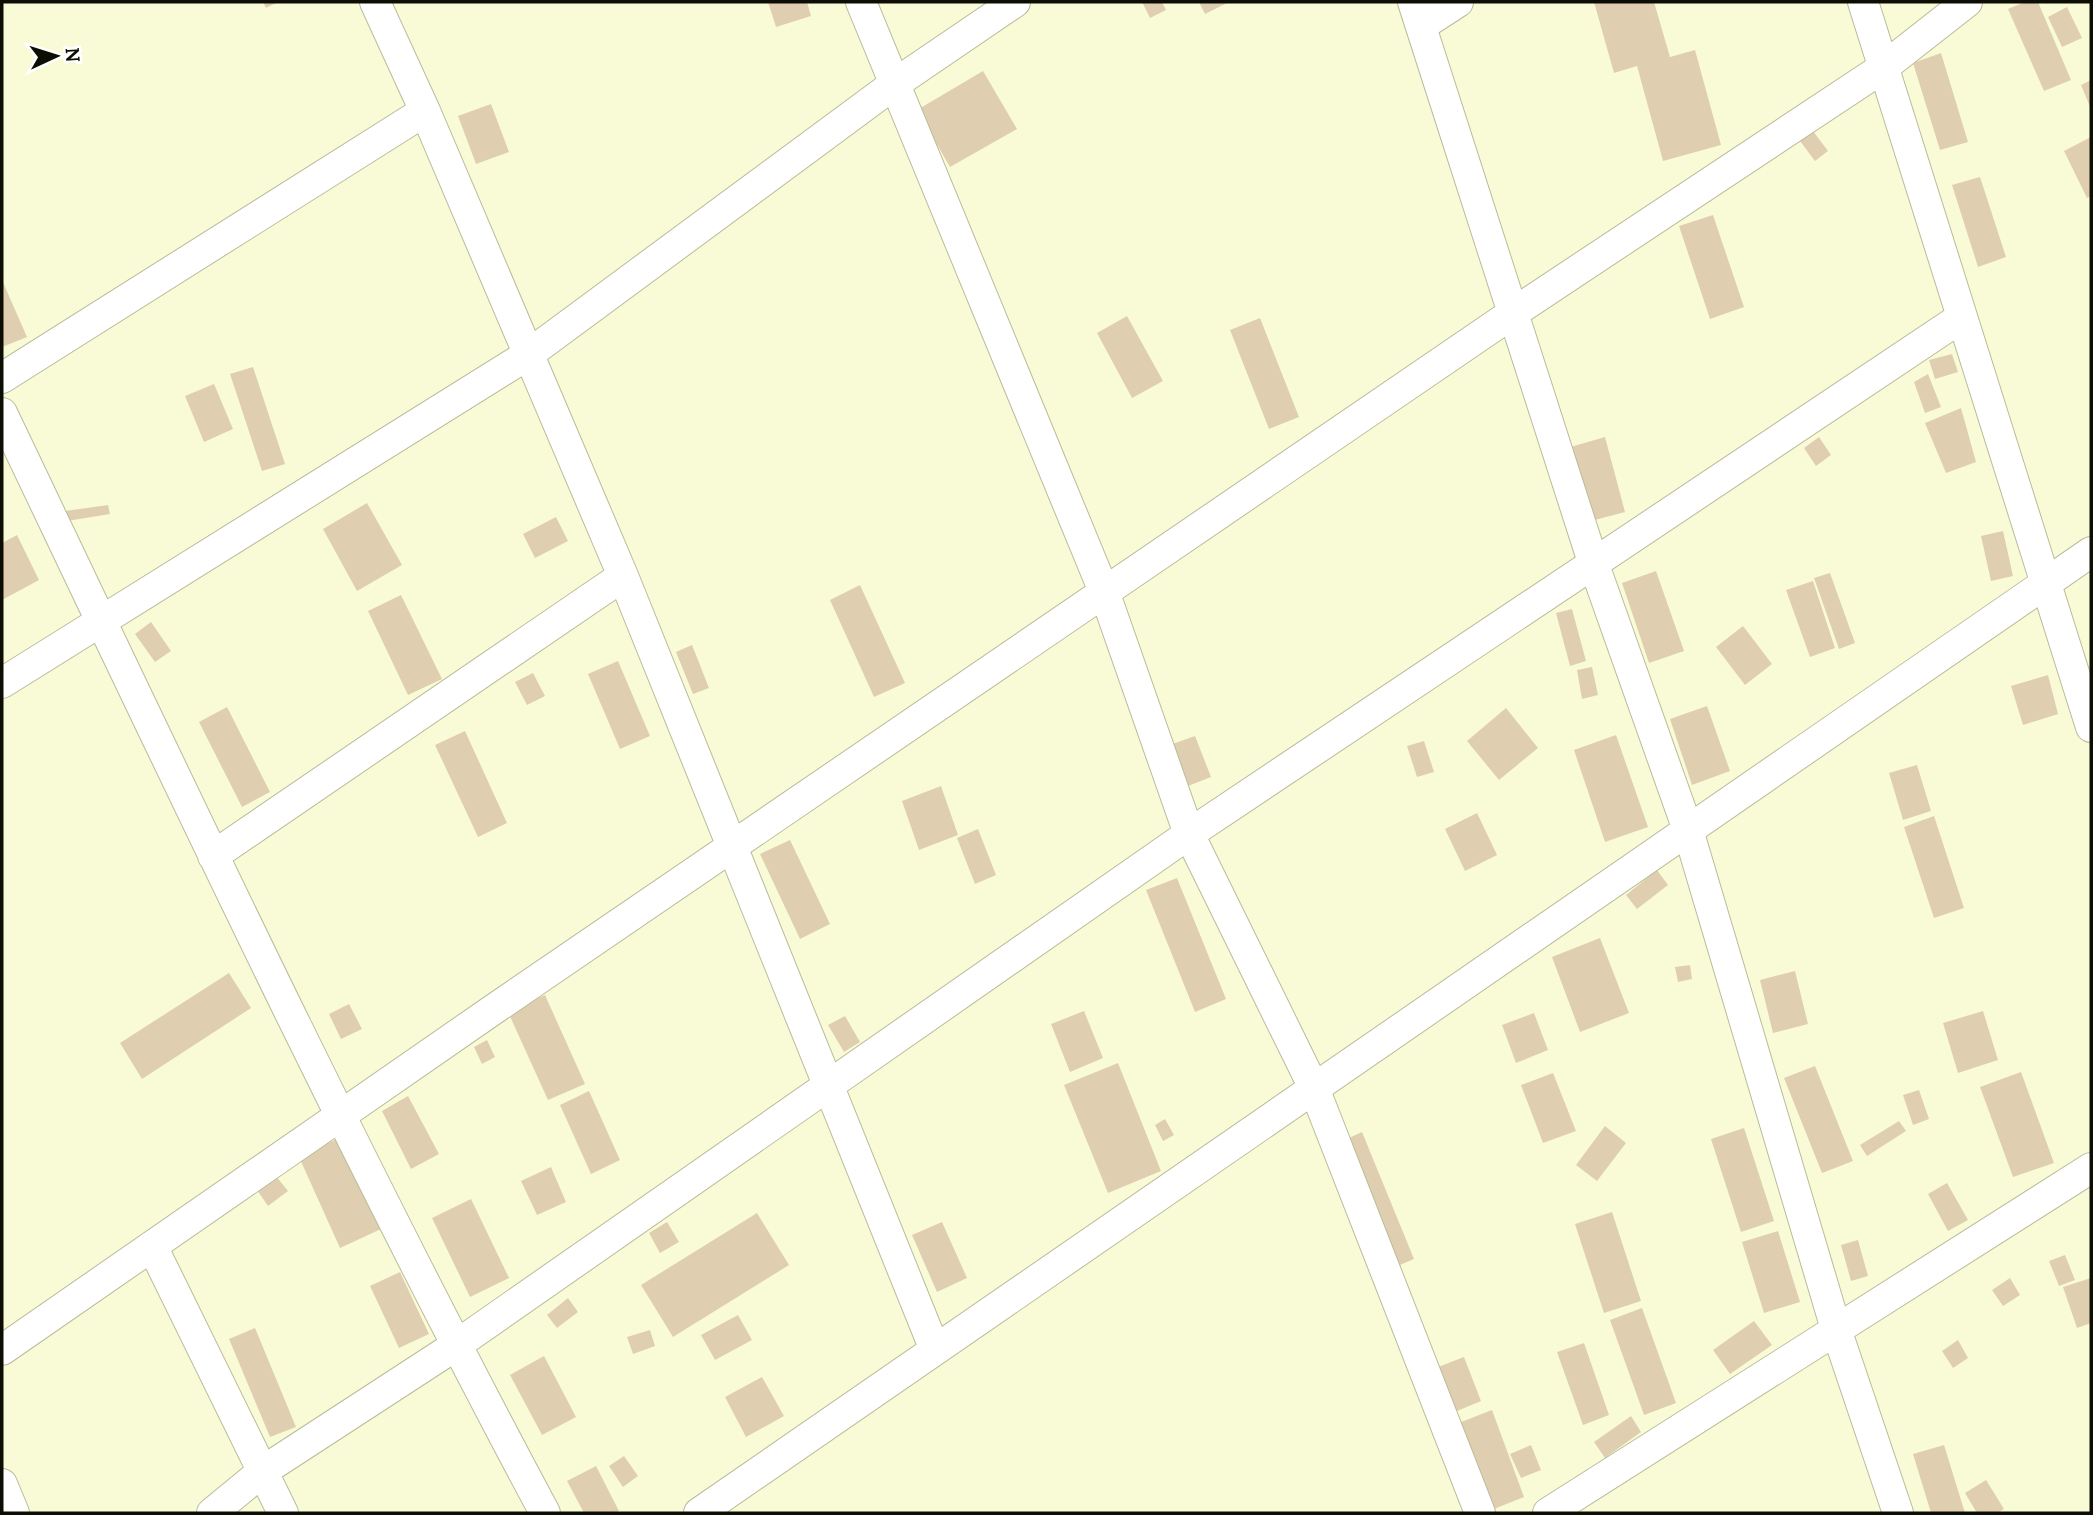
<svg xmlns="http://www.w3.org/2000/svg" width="2093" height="1515" font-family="Lora,serif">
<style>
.building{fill:#dfcfb0}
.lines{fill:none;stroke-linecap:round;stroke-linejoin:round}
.street-casing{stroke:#babb9a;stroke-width:32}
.street{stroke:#fff;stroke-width:30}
</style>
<rect width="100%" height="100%" fill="#f9fbd7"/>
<path class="building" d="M263,2h15l-12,6z
M768,2h39l4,14 -35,11z
M1142,2h20l4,8 -16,8z
M1199,2h30l-24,12z
M1594,2h60l16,55 25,-7 26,95 -58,16 -26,-95 -23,7z
M2025,2h13l33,78 -27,11 -36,-82z
M2067,7l15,31 -20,9 -14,-30z
M1941,53l27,89 -28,8 -27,-87z
M983,71l34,58 -67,38 -33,-57z
M2091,80v29l-10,-24z
M491,104l18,48 -33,12 -18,-48z
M1813,131l15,20 -13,10 -15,-20z
M2091,137v59l-4,2 -23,-47z
M1980,177l26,80 -28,10 -26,-82z
M1713,215l31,92 -34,12 -31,-93z
M2,280l25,57 -25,10z
M1127,316l36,65 -31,17 -35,-65z
M1260,318l39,99 -30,12 -39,-99z
M1952,354l6,18 -23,7 -6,-19z
M253,367l32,97 -23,7 -32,-97z
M1928,374l13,33 -16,6 -11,-31z
M214,384l19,45 -29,13 -19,-46z
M1961,408l15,54 -30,11 -21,-50z
M1605,437l20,75 -38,10 -20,-74z
M1819,437l12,18 -15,11 -12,-18z
M367,503l35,62 -45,26 -34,-62z
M108,505l2,9 -43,7 -2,-10z
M556,517l12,24 -33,17 -12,-24z
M2003,531l10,45 -22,5 -10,-45z
M17,535l22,45 -37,20v-57z
M1656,571l28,80 -35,12 -27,-80z
M1830,573l25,70 -16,6 -25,-71z
M1813,581l22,67 -25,9 -24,-67z
M860,585l45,98 -31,14 -44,-97z
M401,595l41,84 -34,16 -40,-84z
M1572,609l14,52 -16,5 -14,-53z
M151,622l20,29 -16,11 -20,-28z
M1743,626l29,38 -27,21 -29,-38z
M692,645l17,43 -16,6 -17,-42z
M618,661l32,75 -30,13 -32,-75z
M1592,667l6,28 -16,4 -5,-29z
M533,673l12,23 -18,9 -12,-23z
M2048,675l10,39 -35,11 -12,-39z
M1707,706l23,65 -38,14 -22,-66z
M227,707l43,85 -28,15 -43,-85z
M1506,708l32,40 -39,32 -32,-39z
M465,731l42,92 -29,14 -43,-92z
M1616,735l32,92 -43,15 -31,-92z
M1195,736l16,41 -28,11 -16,-42z
M1424,741l10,31 -17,5 -10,-31z
M1917,765l14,46 -28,9 -14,-47z
M941,786l17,49 -39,15 -17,-49z
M1477,813l20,42 -32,16 -20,-42z
M1934,816l30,92 -30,10 -30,-91z
M978,829l18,46 -21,9 -18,-46z
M790,840l40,84 -30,15 -40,-85z
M1657,870l11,15 -31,24 -11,-14z
M1177,878l49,121 -31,13 -49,-122z
M1600,938l29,75 -49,19 -28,-75z
M1690,965l2,14 -14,3 -3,-15z
M1795,971l13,53 -35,9 -13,-53z
M229,973l22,35 -109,71 -22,-36z
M545,995l40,89 -37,16 -40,-88z
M349,1004l13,25 -21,10 -12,-25z
M1084,1011l19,47 -33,14 -19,-48z
M1983,1011l15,49 -40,13 -15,-50z
M1534,1013l14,37 -32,13 -14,-38z
M845,1016l15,26 -16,10 -16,-27z
M487,1040l8,17 -13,7 -8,-17z
M1118,1063l43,108 -53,22 -44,-108z
M1815,1066l38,95 -31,12 -38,-95z
M2021,1072l33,91 -41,14 -33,-90z
M1553,1073l23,58 -33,12 -22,-58z
M1919,1090l10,29 -16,6 -10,-30z
M589,1091l31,69 -29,14 -31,-69z
M408,1096l31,58 -28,15 -29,-58z
M1165,1119l9,16 -11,6 -8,-16z
M1899,1121l7,10 -39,25 -7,-11z
M1605,1126l21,17 -29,38 -21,-16z
M1744,1128l30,93 -33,11 -30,-93z
M1362,1132l52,127 -21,9 -53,-126z
M339,1138l42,91 -41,19 -41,-91z
M551,1167l15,35 -29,13 -16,-34z
M276,1176l12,15 -20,15 -11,-16z
M1947,1183l21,37 -20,11 -20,-37z
M471,1199l38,79 -39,19 -38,-79z
M1612,1212l29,89 -37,12 -29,-89z
M757,1213l32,52 -116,72 -32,-52z
M667,1222l12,20 -19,11 -11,-20z
M942,1222l25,56 -30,14 -25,-57z
M1778,1231l22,71 -36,11 -22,-71z
M1858,1240l10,36 -17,5 -10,-36z
M2065,1255l10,25 -16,6 -10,-25z
M400,1272l29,62 -30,14 -29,-62z
M2010,1278l10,17 -17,11 -11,-16z
M2091,1278v45l-14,5 -14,-41z
M568,1298l10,14 -21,16 -10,-13z
M1642,1308l34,95 -32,12 -34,-95z
M738,1315l14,25 -37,20 -14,-25z
M1754,1321l18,24 -42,29 -17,-24z
M255,1328l41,99 -26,10 -41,-98z
M650,1330l5,16 -22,8 -6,-17z
M1958,1340l10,18 -15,10 -11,-17z
M1584,1343l25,72 -26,10 -26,-73z
M544,1356l32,61 -34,18 -32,-60z
M1464,1357l17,44 -31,13 -17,-45z
M762,1377l22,39 -38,21 -21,-40z
M1492,1410l32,87 -35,14 -33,-87z
M1631,1416l10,16 -36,26 -11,-16z
M1531,1445l10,25 -20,8 -11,-24z
M1944,1445l21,68h-34l-18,-59z
M624,1456l14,20 -15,11 -14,-21z
M596,1466l23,45 -5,2h-30l-17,-32z
M1986,1480l18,29 -7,4h-20l-12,-20z"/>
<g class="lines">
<g class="street-casing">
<path id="street" d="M375,2l50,109 198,465 312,774
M861,2l244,592 84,240 125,254 166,425
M1413,2l180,560 95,268 148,499 62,184
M1863,2l228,725
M1421,26l37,-24
M2,378l423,-267
M2,413c176,369 350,740 543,1100
M2,683l527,-329 364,-269 122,-83
M213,856l410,-280
M152,1246l131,267
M2,1350l495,-343 1016,-694 371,-246 83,-65
M2,1484l12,29
M212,1513l51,-42 192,-125 734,-512 773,-517
M699,1513l1392,-961
M1548,1513l543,-345"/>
</g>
<use href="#street" class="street"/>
</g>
<rect width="2093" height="1515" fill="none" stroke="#0d0e03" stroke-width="7"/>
<g transform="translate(56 56) rotate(86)" stroke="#ffffff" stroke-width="5" paint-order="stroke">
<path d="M0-5L12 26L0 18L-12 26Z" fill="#0d0e03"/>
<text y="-10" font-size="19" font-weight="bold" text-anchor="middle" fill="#0d0e03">N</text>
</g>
</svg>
